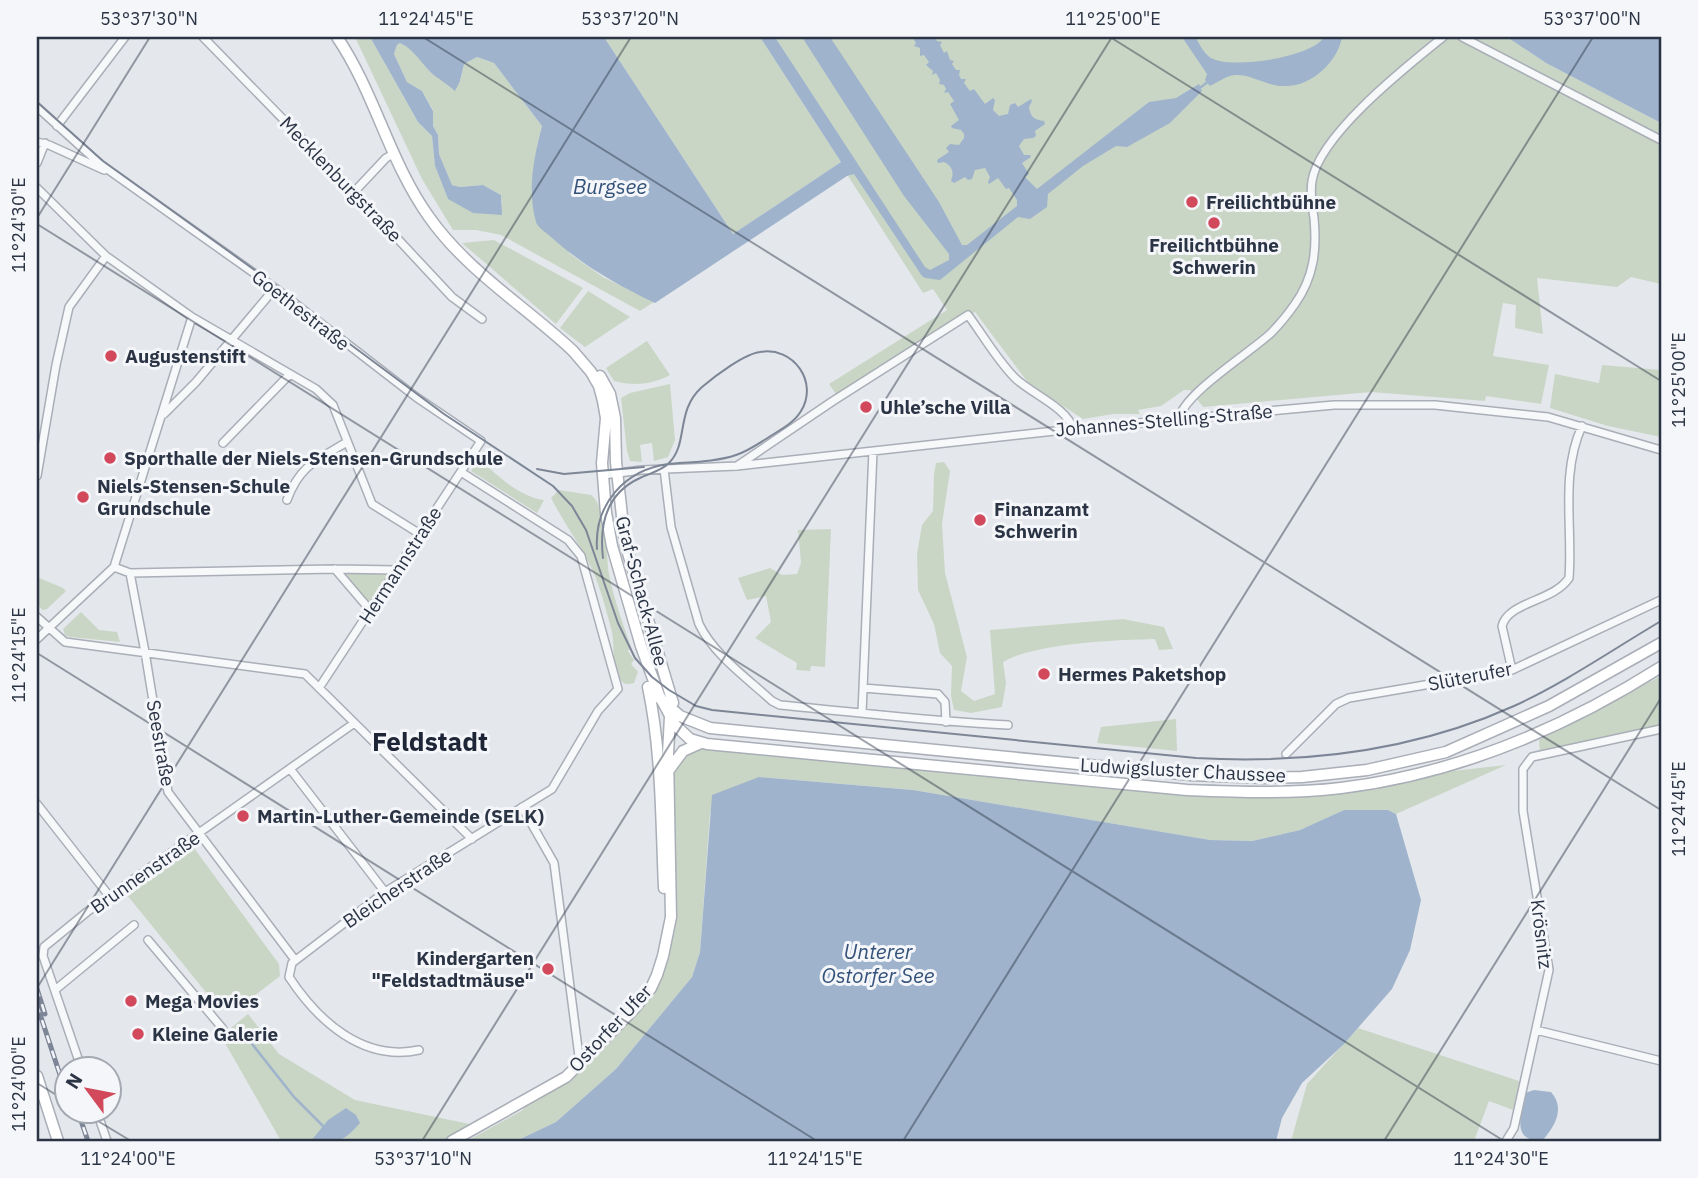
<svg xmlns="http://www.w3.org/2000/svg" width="1698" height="1178" font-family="'IBM Plex Sans',sans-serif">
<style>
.green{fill:#c9d6c5}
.water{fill:#9fb4cc}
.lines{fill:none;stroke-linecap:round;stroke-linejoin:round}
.stream{stroke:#9fb4cc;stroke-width:2.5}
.street-casing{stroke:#a9aeb7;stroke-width:10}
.secondary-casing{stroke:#a9aeb7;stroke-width:13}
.street{stroke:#f7f8fa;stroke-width:7}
.secondary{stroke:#fff;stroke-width:10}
.tram{stroke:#7d8696;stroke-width:2}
.rail-casing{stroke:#7d8696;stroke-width:5}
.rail{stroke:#f4f6f9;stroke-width:2.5;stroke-dasharray:8;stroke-linecap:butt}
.ticks{fill:none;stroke:#2b3445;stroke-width:2;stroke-opacity:0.45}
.poi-dot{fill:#d1495b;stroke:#f4f6f9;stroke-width:2.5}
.labels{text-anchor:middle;stroke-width:6;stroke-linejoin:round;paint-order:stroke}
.street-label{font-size:19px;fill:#2b3445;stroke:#f4f6f9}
.poi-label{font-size:19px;font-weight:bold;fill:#2b3445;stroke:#f4f6f9;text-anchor:start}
.water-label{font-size:21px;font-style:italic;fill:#34527a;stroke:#f4f6f9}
.district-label{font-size:26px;font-weight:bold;fill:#1d2536;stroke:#f4f6f9}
.neatline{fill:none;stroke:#2b3445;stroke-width:2.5}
.ticks-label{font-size:18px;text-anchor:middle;fill:#2b3445}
</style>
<rect width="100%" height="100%" fill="#e4e7ec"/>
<path class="green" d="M355,37h15l48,85 14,14 3,30 13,33 54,5 -1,-9 -18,-10 -23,2 -8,-2 -13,-31 -1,-19 -5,-9v-16l-11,-19 -15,-9 -13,-28 3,-9 3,-2c30,13 20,38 60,38l4,-17 13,-7 17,6 48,63 -5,20 32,107 34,24 51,25 -14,9 -139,-76 -25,-5h-23l-31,-51z
M604,37h156l81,125 -108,72z
M775,37h732l39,26 115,60v161l-30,-7 -14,10 -80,-9 6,56 -28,-6 1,-23 -13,-2 -10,53 56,9 -8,39 -55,-8 -1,5 -114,-9 -168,15 -13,-17h-6l-23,16 -23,4 2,4h-27l-30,5 -54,-35 -54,-72 -137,85 -9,-13 118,-74 -14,-21 -10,4 -75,-117 13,-6z
M494,240l89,48 -27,36 -94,-81z
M588,291l42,26 -45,30 -25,-19z
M647,341l23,34c-19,10 -36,11 -56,6l-8,-13z
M1602,365l59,5v67l-53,-11 -58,-18 5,-34 44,9z
M670,384l5,56 -7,17 -14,4 -2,-18 -12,2 2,17 -12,-1 -3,-10 -6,-53 9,-5z
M479,459c18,16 40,38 65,41l-7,13 -66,-42z
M944,462l6,9 -8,53 3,49 22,84 -6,34 13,10 21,-7 -5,-64 133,-11 41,8 9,22 -14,1 -4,-11c-39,1 -120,4 -152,23l3,21 -4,24 -31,6 -17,-3 -3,-14 1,-30 -12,-13 -6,-29 -16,-34 -1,-36 5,-29 11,-14 1,-37 2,-11z
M559,490l32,5c18,14 14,63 19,84 5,23 13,45 21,68l-3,4 6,9 -3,4 7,8 -4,11c-24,9 -19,-39 -22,-51 -5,-19 -12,-46 -20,-63 -12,-24 -28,-46 -41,-71z
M831,529l-6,138 -14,-1 -1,5 -14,-1 1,-7 -42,-25 16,-16 -5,-26 -19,4 -9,-22 32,-10 12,7 15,-1 4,-11 -3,-33z
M335,569l62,1 -27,40z
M37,577l26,11 3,3 -19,18 -4,1 -6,-5z
M81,612l18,18 18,2 3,10 -50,-5 -5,-2 -2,-6z
M1661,676v49l-121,30 -1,-15z
M1176,719l1,32 -80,-8 4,-16z
M701,743l564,49 241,-27 -110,49 -8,-4h-44l-44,20 -48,11 -42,-1 -297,-50 -154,-13 -49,35 -10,140 -8,25 -76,92 -60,53 -40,19h-49l56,-31 3,-10 40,-23 85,-89 16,-54 1,-160 15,-23z
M194,848l85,116 1,12 -30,23 -33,7 -90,-111z
M248,1014l31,40 76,46 124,26 -29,15h-169l-60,-105z
M1358,1028l164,54 -9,28 -24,-9 -15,40h-183l16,-57z"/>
<path class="water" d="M370,37h234l129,197 108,-72 -81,-125h15l150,230 5,3 19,-10v-6l-45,-58 -102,-159h28l109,165 23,43h5l50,-39v-6l-8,-12 -3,1 -8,-11 -9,6 -1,-2 2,-5 -5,-9 -10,2 -3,9 -4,1 -3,-3 -11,6 -3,-2c3,-9 2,-14 -7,-19l-6,1 -1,-3 12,-8 -3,-4 4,-4 9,1 5,-7v-4l-3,-4 -9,-2 -1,-2 8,-6 -9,-16 4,-3 -6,-9 -4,1 2,-4 -2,-4 -5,-1 1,-4 -4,-7 -4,2 1,-4 -7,-6 3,-3 -5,-7 -4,1v-8l-6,-2 2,-3 -4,-6h22l3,4 5,1 -2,3 4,8 3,-2 3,9 4,1 -2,3 4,6h4l-1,5 2,4h5l-2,4 6,8 4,-2 11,15 8,-6 2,2 -2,10 6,6 9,-2 2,-9 5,-2 3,4 13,-8 1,2 -3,6c1,10 6,13 15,14l1,3 -10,7 1,5 -3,2 -9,1 -5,7 5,9h6l1,2 -9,6 7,11 -4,3 12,12 112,-87 27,-4 23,-14 3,7 -32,32 -43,24 -11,-1 -33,20 -35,28 -1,13 -17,12 -12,-2 -78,63 -15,-2 -3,-2 -68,-102 -7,2 -192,127c-38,-18 -73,-38 -104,-66 -5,-5 -13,-9 -15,-15 -9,-32 -2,-65 6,-96l-48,-63 -17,-6 -13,7 -4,17 -5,10c-7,-6 -13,-10 -20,-15 -13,-10 -19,-26 -35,-33l-3,2 -3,9 13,28 15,9 11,20v15l5,9 1,19 13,31 8,2 23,-2 18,10 1,20 -29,-2 -25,-14 -13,-33 -3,-30 -14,-14z
M1182,37h13c5,7 9,17 16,21 20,12 102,-1 113,-21h18c-4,25 -32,51 -59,49 -17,0 -31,-12 -48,-11 -9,1 -17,7 -25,11l-5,-6 2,-6z
M1507,37h154v86l-115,-60z
M759,777l154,13 297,50 42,1 48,-11 44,-20h44l8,4 25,86 -11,50 -18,39 -49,56 -41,38 -20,35 -6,23h-760l40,-19 60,-53 76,-92 8,-25 12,-157z
M1534,1090l17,2c15,17 3,35 -9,49 -32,0 -20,-27 -17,-48z
M346,1108l10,7 4,8c-20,22 -21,18 -49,18l17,-21z"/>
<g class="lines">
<path class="stream" d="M1201,87l8,-6
M245,1035l49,62 29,29"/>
<g class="street-casing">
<path id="street" d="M203,37l151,155 98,105 30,22
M1462,37l199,103
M37,107l63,57 175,124 141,109 65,44 -162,247
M57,126l68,-89
M37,142l12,3 55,25
M37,163l8,-20
M37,188l69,68 86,61 124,72 17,16 39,99 48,30
M354,192l32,-34 7,-4
M164,414l32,-32 79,-94
M1179,419c4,-25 72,-67 92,-86 9,-9 17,-19 24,-29 19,-27 22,-54 19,-86 -2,-12 -4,-25 -2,-37 7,-46 95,-115 131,-144
M223,443l67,-69
M737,466l96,-65 135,-86c15,20 29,45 47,63 15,15 53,30 58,51
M664,469l7,58 28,97c15,31 48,54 73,77l8,4c76,7 152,17 228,20
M603,475l39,-5 95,-4 336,-37 261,-24h101l113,12 113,33
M37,476l19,-111 13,-58 37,-51
M287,500c13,-35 30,-40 60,-58
M114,567l16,6 205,-4 62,1
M335,569l35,41
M130,573l15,79 23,140 127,168
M37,617l28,25 240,32 167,165
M37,639l77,-72 78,-250
M1512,670l-10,-44c7,-25 51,-24 67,-48 4,-50 -9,-104 13,-152
M863,688l75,6 7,8 1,20
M862,713l11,-262
M1286,754l50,-50 13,-6 163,-28 149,-70
M291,770l94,122
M37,804l73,93
M522,807l32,56 26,201
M148,940l75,89
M55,990l79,-65
M1536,1030l125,31
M419,1050c-56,12 -101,-29 -130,-73l3,-14 93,-71 167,-103 46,-78 20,-22 -37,-133 -13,-16 -107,-68
M82,1070l-39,-114 1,-9 43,-35 266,-188
M97,1112l10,29
M1506,1141l8,-13 35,-158 -26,-159v-42l9,-12 129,-28"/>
</g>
<g class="secondary-casing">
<path id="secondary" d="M337,37c38,56 52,124 92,180 38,54 96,89 144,134l18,21 8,14 4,15 3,17 -4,45 4,50 6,33 29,100 18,49 16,30 15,14 17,5 480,46c51,2 103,4 154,-2 116,-14 222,-59 320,-121
M600,376l10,18 5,24 1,44 9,81 48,160
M648,687c14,66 13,135 16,201
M649,689l31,27 30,12 481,47 73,3 38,-1 65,-7 79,-18 103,-46 112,-63
M669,770l14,-19 18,-8
M37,1076l21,65
M452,1141l114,-64 68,-68 17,-21 6,-13 6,-19 8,-39 -3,-163 3,-56"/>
</g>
<use href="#street" class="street"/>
<use href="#secondary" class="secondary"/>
<path class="tram" d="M37,102l66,59 174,125 50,41 117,87 109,72 19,20 14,24 32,93 17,35 17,19 17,13 27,16 16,4 484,48c107,6 218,-7 318,-52 52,-24 98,-56 147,-85
M537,469l27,5 80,-7
M597,549c-3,-45 28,-79 71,-85 22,-2 48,-2 68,-9 12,-4 22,-11 33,-18 11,-7 25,-14 32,-26 18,-29 -8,-65 -41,-59 -16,2 -45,24 -58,35 -27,24 -13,56 -33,76 -8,8 -19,10 -29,15 -33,15 -41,46 -37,80"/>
<g class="rail-casing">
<path id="rail" d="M37,989l8,25
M37,1005l29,88
M78,1112l10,29"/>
</g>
<use href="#rail" class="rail"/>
</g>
<path class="ticks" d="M423,37l1238,773M1110,37l551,344M37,218l113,-181M37,224l1467,917M37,653l780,488M37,988l594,-951M37,1083l29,18M83,1112l48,29M422,1141l690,-1104M903,1141l690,-1104M1384,1141l277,-443"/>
<g class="poi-dot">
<circle cx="1192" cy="202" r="7"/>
<circle cx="1214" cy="223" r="7"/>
<circle cx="111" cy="356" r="7"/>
<circle cx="866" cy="407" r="7"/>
<circle cx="110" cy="458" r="7"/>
<circle cx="83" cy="497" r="7"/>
<circle cx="980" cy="520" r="7"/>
<circle cx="1044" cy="674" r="7"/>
<circle cx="243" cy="816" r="7"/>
<circle cx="548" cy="969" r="7"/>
<circle cx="131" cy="1001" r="7"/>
<circle cx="138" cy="1034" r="7"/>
</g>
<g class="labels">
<g class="street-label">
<text transform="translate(341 179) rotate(46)" y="7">Mecklenburgstraße</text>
<text transform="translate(301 310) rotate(38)" y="7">Goethestraße</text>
<text transform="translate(1164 420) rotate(-5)" y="7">Johannes-Stelling-Straße</text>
<text transform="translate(400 565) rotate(-57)" y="7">Hermannstraße</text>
<text transform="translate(642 591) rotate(75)" y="7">Graf-Schack-Allee</text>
<text transform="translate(1470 676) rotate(-11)" y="7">Slüterufer</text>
<text transform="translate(161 743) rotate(80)" y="7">Seestraße</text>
<text transform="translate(1183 770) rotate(3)" y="7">Ludwigsluster Chaussee</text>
<text transform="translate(145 872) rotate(-35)" y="7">Brunnenstraße</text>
<text transform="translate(397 888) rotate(-34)" y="7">Bleicherstraße</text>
<text transform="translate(1542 934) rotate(83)" y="7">Krösnitz</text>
<text transform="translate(610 1028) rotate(-47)" y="7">Ostorfer Ufer</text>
</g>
<g class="poi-label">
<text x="1206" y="209">Freilichtbühne</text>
<text x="1214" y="252" text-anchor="middle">Freilichtbühne<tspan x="1214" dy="22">Schwerin</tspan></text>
<text x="125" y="363">Augustenstift</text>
<text x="880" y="414">Uhle’sche Villa</text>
<text x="124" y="465">Sporthalle der Niels-Stensen-Grundschule</text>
<text x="97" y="493">Niels-Stensen-Schule<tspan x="97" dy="22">Grundschule</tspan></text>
<text x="994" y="516">Finanzamt<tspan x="994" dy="22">Schwerin</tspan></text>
<text x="1058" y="681">Hermes Paketshop</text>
<text x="257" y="823">Martin-Luther-Gemeinde (SELK)</text>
<text x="534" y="965" text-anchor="end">Kindergarten<tspan x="534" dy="22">"Feldstadtmäuse"</tspan></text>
<text x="145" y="1008">Mega Movies</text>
<text x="152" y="1041">Kleine Galerie</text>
</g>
<g class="water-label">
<text x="610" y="194">Burgsee</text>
<text x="878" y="959">Unterer<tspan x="878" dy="24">Ostorfer See</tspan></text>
</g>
<g class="district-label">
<text x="430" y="751">Feldstadt</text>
</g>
</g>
<rect width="1698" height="1178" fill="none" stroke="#f4f6f9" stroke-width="77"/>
<g transform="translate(88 1090) rotate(302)"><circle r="33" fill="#f4f6f9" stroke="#a4a8b1" stroke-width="2"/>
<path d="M0-5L12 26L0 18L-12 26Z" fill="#d1495b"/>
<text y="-10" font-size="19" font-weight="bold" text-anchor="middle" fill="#2b3445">N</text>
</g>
<rect x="38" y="38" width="1622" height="1102" class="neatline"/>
<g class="ticks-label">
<text x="149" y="25">53°37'30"N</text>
<text x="426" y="25">11°24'45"E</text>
<text x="630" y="25">53°37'20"N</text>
<text x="1113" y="25">11°25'00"E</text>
<text x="1592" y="25">53°37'00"N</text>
<text transform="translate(19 225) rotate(-90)" y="6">11°24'30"E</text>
<text transform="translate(1679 380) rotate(-90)" y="6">11°25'00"E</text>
<text transform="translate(19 655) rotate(-90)" y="6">11°24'15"E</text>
<text transform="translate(1679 809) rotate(-90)" y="6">11°24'45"E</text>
<text transform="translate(19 1084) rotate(-90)" y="6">11°24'00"E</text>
<text x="128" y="1165">11°24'00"E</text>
<text x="423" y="1165">53°37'10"N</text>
<text x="815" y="1165">11°24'15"E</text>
<text x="1501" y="1165">11°24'30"E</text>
</g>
</svg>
